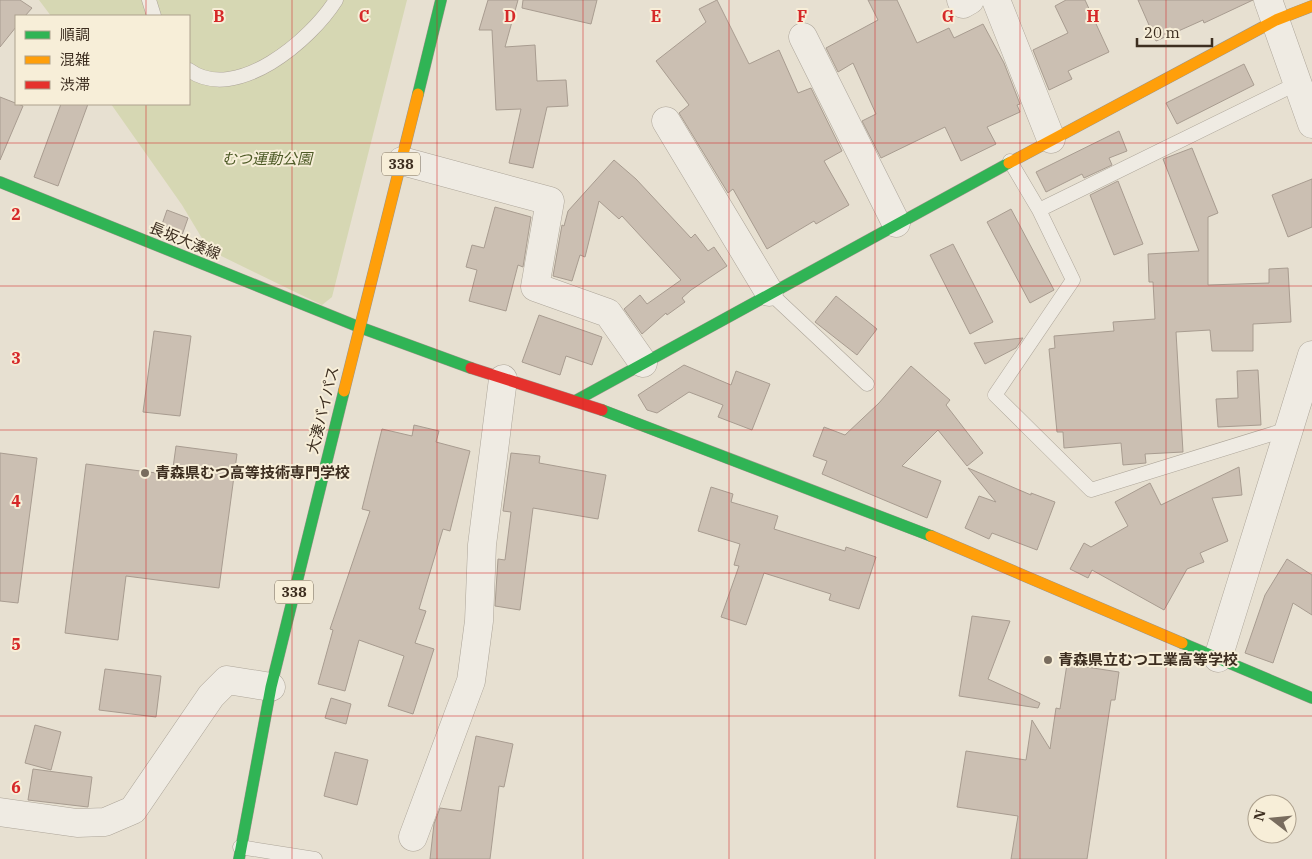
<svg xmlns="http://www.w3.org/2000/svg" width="1312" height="859" font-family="'IBM Plex Serif','Noto Sans JP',serif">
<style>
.green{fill:#d6d7b3}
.building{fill:#cbbfb2;stroke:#a89c90}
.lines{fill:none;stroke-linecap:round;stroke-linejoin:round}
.lane-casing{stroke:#ada599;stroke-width:15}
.street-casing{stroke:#ada599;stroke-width:29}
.fast-casing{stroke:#9c958a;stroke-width:12}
.slow-casing{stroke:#9c958a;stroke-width:12}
.jam-casing{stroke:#9c958a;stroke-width:12}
.lane{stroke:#efebe3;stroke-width:14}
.street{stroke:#efebe3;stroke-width:28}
.fast{stroke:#30b455;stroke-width:11}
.slow{stroke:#ff9f0a;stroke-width:11}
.jam{stroke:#e5322d;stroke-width:11}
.grid{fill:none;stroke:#d62828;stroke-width:1;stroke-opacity:0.55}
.poi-dot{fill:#786c5e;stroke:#f7eed8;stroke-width:2}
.labels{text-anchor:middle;stroke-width:4;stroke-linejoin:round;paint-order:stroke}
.shield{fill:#f7eed8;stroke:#756857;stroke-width:1}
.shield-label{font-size:14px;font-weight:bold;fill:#3d2e20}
.park-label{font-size:15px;font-style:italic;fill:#4d5a26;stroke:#f7eed8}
.street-label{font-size:15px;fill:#3d2e20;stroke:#f7eed8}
.poi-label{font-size:15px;font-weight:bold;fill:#3d2e20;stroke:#f7eed8;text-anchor:start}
.grid-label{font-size:16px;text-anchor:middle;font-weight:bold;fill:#d62828;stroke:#f7eed8;stroke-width:4;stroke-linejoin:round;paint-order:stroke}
</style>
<rect width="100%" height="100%" fill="#e7e0d1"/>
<path class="green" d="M39,0h368l-75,297 -10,8 -113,-55 -27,-45 -71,-101h78v-88h-138z"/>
<path class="building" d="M0,0h20l12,8 -7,8h-9v11l-16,20z
M488,0h30l-13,47 30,-2 2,36 29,-1 2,26 -21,1 -14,61 -24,-5 12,-54 -25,1 -4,-80h-13z
M523,0h74l-6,24 -69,-16z
M717,0l32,64 30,-14 19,43 13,-5 31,63 -18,10 25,44 -33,19 -2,-3 -47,28 -34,-60 -5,4 -49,-80 10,-8 -33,-44 50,-39 -7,-13z
M868,0h29l20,43 32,-15 5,10 29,-14 21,39 16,41 -3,1 3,7 -33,15 9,17 -35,17 -16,-34 -64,31 -19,-37 14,-7 -23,-51 -15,9 -12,-24 52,-28z
M1066,0h19l24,52 -41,19 4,8 -23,11 -16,-40 35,-17 -13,-27z
M1138,0h115l-49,23 -1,-3 -47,21z
M1244,64l10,21 -77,39 -11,-21z
M0,97l23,9 -23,54z
M61,104h27l-30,82 -24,-9z
M1119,131l8,20 -18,7 3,7 -28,13 -2,-4 -36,18 -10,-20z
M1192,148l26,65 -10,4v68l61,-2v-14l19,-1 3,54 -38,2v27h-41l-2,-21 -34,2 7,120 -38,2 1,9 -23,2 -2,-22 -57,5 -1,-16h-6l-8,-83 6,-1 -1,-12 60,-5 -1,-9 42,-3 -2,-37h-4l-1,-28 51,-3 -36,-92z
M614,160l22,19 55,59 4,-4 13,17 6,-4 13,19 -36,24 -9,8 3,4 -18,13 -1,-2 -24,21 -18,-25 16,-14 7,9 34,-24 -59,-64 -3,3 -20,-18 -14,56 -5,-2 -8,26 -19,-5 9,-51 2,1 4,-15z
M1312,179v48l-24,10 -16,-42z
M1118,181l25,63 -29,11 -24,-60z
M495,207l36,10 -8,50 -5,-2 -12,46 -37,-10 8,-31 -11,-3 6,-22 12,3z
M1011,209l43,81 -24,13 -43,-81z
M167,210l21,8 -7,20 -21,-8z
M953,244l40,78 -23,12 -40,-79z
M836,296l41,33 -20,26 -42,-33z
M539,315l63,22 -10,28 -26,-9 -6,19 -38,-13z
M154,331l37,5 -11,80 -37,-4z
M1023,338l-7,10 -31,16 -11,-21z
M684,365l47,20 5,-14 34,13 -18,46 -34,-13 5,-12 -34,-13 -32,21 -10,-3 -9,-15z
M911,366l39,34 -4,5 37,48 -16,13 -29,-36 -36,36 39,15 -14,37 -105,-44 5,-13 -14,-5 11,-29 21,8 34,-32z
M1258,370l3,55 -43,2 -2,-28 22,-1 -1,-27z
M414,425l25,6 -3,11 34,9 -20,80 -7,-2 -24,80 7,2 -11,32 19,6 -21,65 -25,-8 16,-50 -45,-16 -14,51 -27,-7 15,-54 -3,-1 40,-118 -8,-2 20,-80 30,7z
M176,446l61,8 -18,134 -93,-12 -8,64 -53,-7 21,-169 86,11z
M0,453l37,5 -19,145 -18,-2z
M511,453l29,3 -1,7 67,12 -8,44 -65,-11 -13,102 -25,-4 3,-47 7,1 6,-48 -8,-1z
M1239,467l3,28 -30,3 16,43 -28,12 4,9 -17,7 -23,41 -72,-40 -4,8 -18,-9 14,-26 7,4 37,-21 -13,-24 35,-19 11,22z
M968,468l63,27v-2l24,9 -18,48 -45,-17 -3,6 -24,-11 14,-32 17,6z
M711,487l22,7 -2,8 47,14 -4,13 71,22 1,-4 30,10 -17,52 -30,-9 2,-6 -67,-21 -18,52 -25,-8 18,-51 -5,-1 6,-21 -42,-13z
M1287,559l25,16v40l-19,-12 -20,60 -28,-10 20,-58z
M972,616l38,5 -22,58 52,24 -2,5 -79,-12z
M1067,664l52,8 -4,28h-4l-24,159h-76l7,-43 -61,-9 9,-56 60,9 6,-40 18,29 6,-41 4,1z
M105,669l56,7 -5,41 -57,-7z
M331,698l20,6 -5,20 -21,-6z
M35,725l26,7 -10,38 -26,-7z
M476,736l37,8 -9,43 -5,-1 -9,73h-60l4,-35 6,-16 21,3z
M335,752l33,8 -11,45 -33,-9z
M33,769l59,8 -4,30 -60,-7z"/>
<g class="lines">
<g class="lane-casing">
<path id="lane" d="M149,0l5,16
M189,70c47,34 122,-30 147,-70
M1010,161l29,49
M769,292l98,92
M1288,429l-197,61 -96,-95 78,-115 -34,-70 259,-127
M240,847l75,12"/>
</g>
<g class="street-casing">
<path id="street" d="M961,0l2,4 7,-4
M996,0l55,139
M1268,0l44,124
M803,37l93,186
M666,121l103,171
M402,161l148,40 -15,86 73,26 35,50
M1218,658l94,-303
M0,812l77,11 28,-1 28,-12 78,-114 16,-16 44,7
M413,837l58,-156 8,-60 3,-76 21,-166"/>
</g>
<g class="fast-casing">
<path id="fast" d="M418,94l23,-94
M0,182l359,145 112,41
M575,401l434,-238
M602,410l329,126
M1182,643l130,55
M239,859l32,-172 73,-296"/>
</g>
<g class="slow-casing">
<path id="slow" d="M1009,163l267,-143 36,-14
M344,391l74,-297
M931,536l251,107"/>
</g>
<g class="jam-casing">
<path id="jam" d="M471,368l131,42"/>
</g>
<use href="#lane" class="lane"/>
<use href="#street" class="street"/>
<use href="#fast" class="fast"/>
<use href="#slow" class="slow"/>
<use href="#jam" class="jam"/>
</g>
<path class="grid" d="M146,0v16M292,0v859M437,0v859M583,0v859M729,0v859M875,0v859M1020,0v859M1166,0v859M146,104v755M0,143h1312M0,286h1312M0,430h1312M0,573h1312M0,716h1312"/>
<g class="poi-dot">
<circle cx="145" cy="473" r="5"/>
<circle cx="1048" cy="660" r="5"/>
</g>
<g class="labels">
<g class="shield">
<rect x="382" y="152.5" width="38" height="23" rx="4"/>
<rect x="275" y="580.5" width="38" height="23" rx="4"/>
</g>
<g class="shield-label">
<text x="401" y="169">338</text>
<text x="294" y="597">338</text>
</g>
<g class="park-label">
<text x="267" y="164">むつ運動公園</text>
</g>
<g class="street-label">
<text transform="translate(185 241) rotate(22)" y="5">長坂大湊線</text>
<text transform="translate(323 410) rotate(-76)" y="5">大湊バイパス</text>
</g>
<g class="poi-label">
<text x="155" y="478">青森県むつ高等技術専門学校</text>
<text x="1058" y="665">青森県立むつ工業高等学校</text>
</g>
</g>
<g class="grid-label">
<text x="219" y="22">B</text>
<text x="364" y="22">C</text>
<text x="510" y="22">D</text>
<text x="656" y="22">E</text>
<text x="802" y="22">F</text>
<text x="948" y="22">G</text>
<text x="1093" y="22">H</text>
<text x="16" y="220">2</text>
<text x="16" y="364">3</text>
<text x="16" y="507">4</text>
<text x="16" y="650">5</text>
<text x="16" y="793">6</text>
</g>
<rect x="15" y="15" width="175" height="90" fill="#f7eed8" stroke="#ada18e"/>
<rect x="25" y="31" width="25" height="8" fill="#30b455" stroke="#ada18e"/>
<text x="60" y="40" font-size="15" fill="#3d2e20">順調</text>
<rect x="25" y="56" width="25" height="8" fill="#ff9f0a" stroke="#ada18e"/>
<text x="60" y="65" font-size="15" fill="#3d2e20">混雑</text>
<rect x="25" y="81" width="25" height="8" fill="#e5322d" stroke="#ada18e"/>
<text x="60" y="90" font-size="15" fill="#3d2e20">渋滞</text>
<g transform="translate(1272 819) rotate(286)"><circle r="24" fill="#f7eed8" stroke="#ada18e"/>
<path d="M0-4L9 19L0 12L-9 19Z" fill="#786c5e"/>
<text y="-8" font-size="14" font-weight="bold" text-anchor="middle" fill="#3d2e20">N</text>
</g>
<path d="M1137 38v8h75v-8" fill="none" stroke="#3d2e20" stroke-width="2.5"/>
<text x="1144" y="38" font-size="15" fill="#3d2e20" stroke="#f7eed8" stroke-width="4" paint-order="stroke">20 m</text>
</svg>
